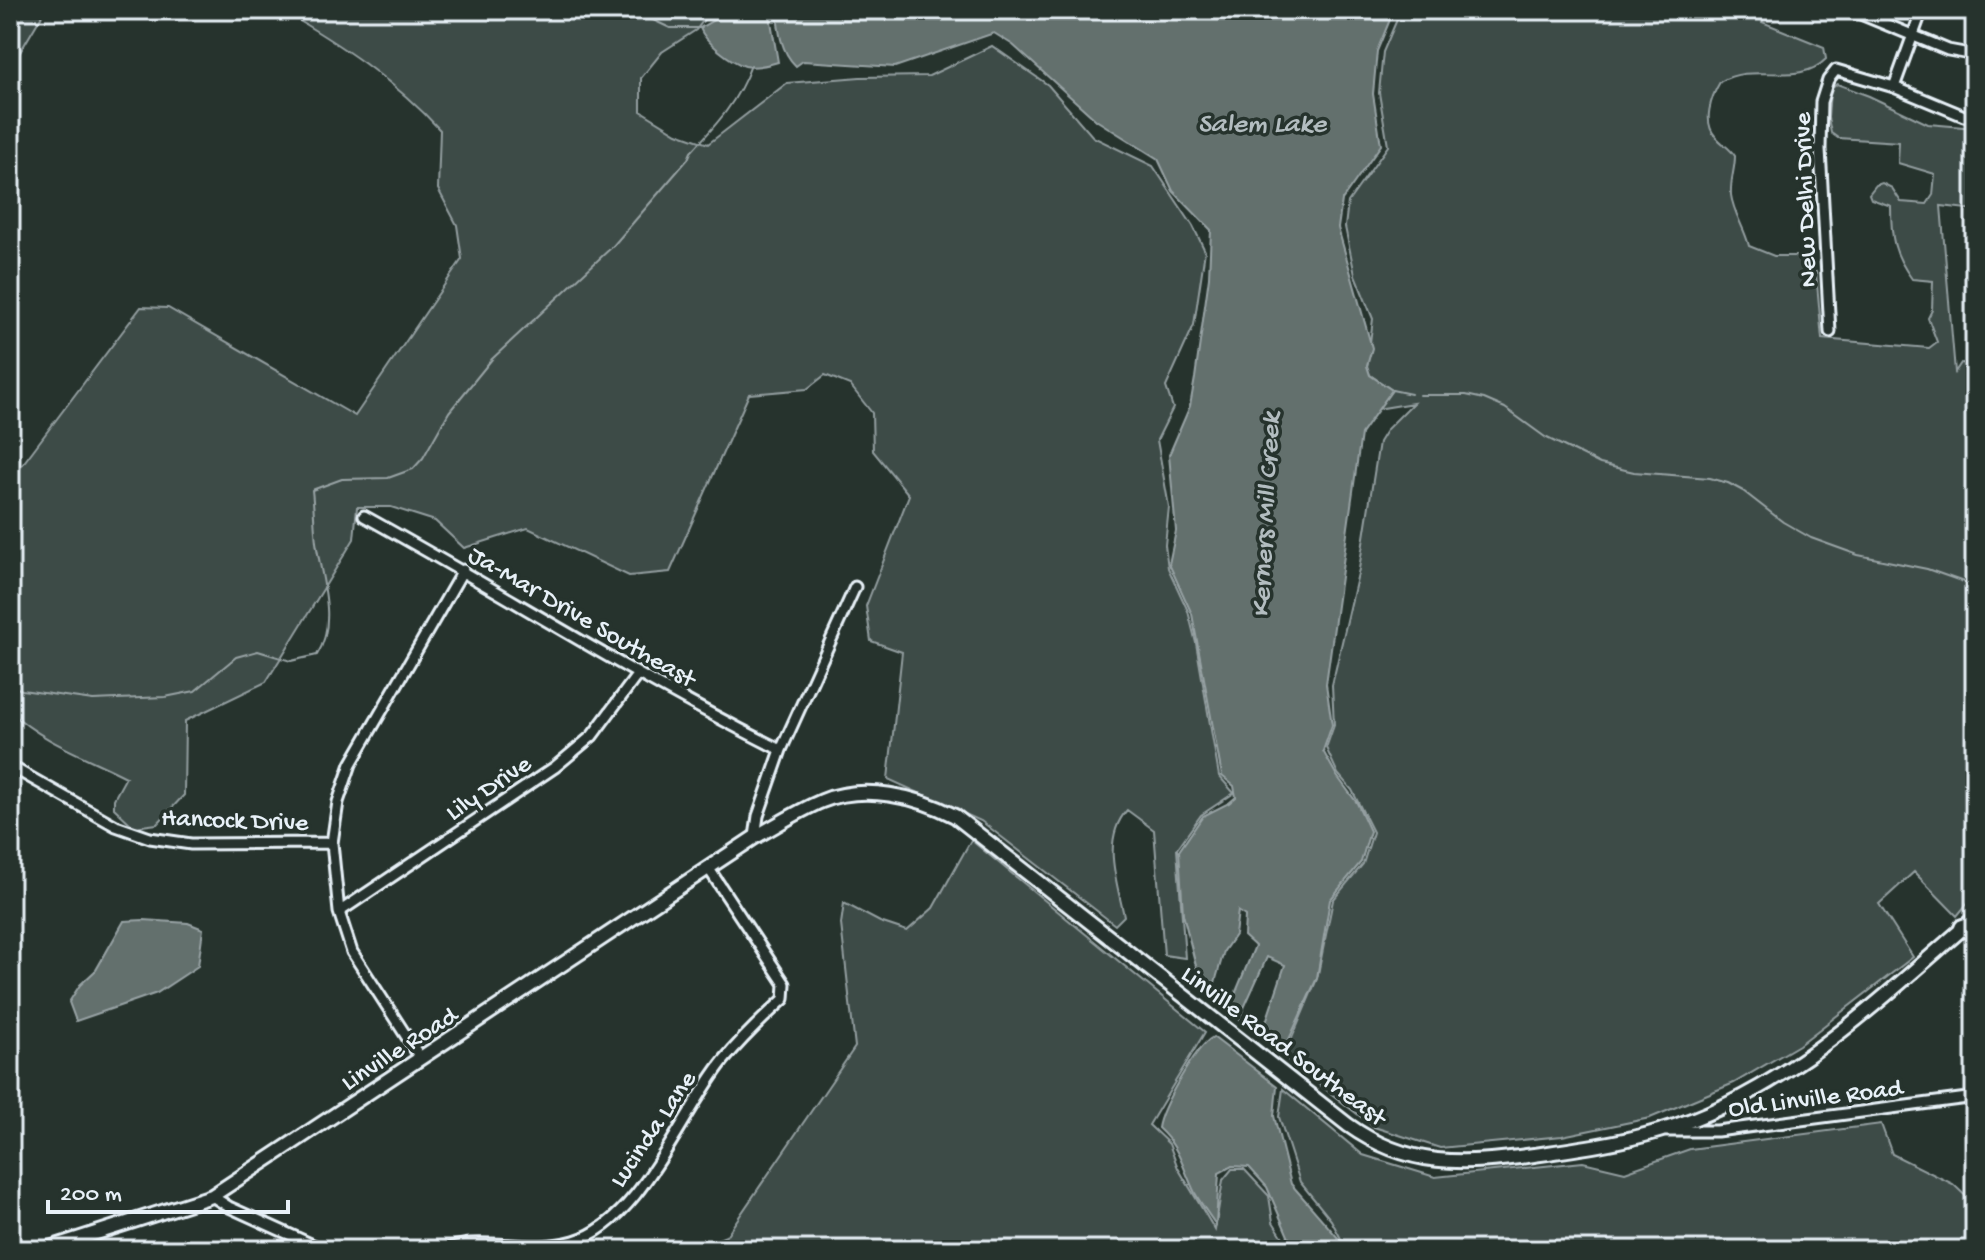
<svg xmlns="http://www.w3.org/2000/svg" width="1985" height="1260" font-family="'Gochi Hand',sans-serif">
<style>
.green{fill:#3e4b47;stroke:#939ea0;stroke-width:2}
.water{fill:#636f6d;stroke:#98a3a5;stroke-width:2}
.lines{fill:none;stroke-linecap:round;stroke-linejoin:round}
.stream{stroke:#98a3a5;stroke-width:2}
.street-casing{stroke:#e8f1f8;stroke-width:15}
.secondary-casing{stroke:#e8f1f8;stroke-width:18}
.highway-casing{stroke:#e8f1f8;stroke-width:22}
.street{stroke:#26332d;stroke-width:9}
.secondary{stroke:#26332d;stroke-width:12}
.highway{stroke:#26332d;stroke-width:16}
.labels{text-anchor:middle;stroke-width:7;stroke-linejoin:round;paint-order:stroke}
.street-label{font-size:26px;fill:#e8f1f8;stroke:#26332d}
.water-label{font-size:28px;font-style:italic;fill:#b3bdc0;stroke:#26332d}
</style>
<rect width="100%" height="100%" fill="#26332d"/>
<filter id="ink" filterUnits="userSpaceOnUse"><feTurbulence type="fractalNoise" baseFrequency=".0125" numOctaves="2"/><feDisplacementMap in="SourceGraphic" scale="16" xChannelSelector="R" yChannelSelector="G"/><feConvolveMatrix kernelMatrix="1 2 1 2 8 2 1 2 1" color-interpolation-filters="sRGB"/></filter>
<g filter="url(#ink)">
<path class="green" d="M10,10h35l-35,59z
M281,10h434l-6,3 -13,17 -34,22 -21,26v33l36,22 31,11 79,-61 73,-6 69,-1 63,-30 56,39 45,52 60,29 40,60 12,25 -11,74 -28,62 7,21 -16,32 12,67 -4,38 3,23 20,43 8,32 23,133 15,17 -33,22 -24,34 8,109 -21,-3 -10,-125 -27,-20c-26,29 -10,72 -3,106l-9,9 -134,-104 -93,-42 14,-127 -31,-11 -5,-35 43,-111 -36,-44 -1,-38 -22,-28 -25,-10 -18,14 -58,5 -79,178 -41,4 -101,-48 -64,20 -29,-27 -44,-14h-34l-3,32 -88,143 -81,39 -1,74 -27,29 -23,3 -20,-19v-9l12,-22c-39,-20 -84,-35 -116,-66v-230l131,-174 27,1 187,108 107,-157 -5,-34 -19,-36 2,-59c-44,-49 -102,-87 -159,-120z
M1401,10h365l-4,12 62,25 2,12c-28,29 -72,2 -106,23 -9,15 -18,41 -4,55 6,7 14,11 19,19 0,14 -5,24 -4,39 2,17 14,34 18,51l25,10h21l11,12 10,4 6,67 107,9 8,-6 -9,-24 4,-8 1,-29 -21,-2c-19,-26 -21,-42 -21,-73l-20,-7 -2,-5 7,-9 6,-2 10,5 9,14 26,2 6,-9 2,-21 -37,-11 1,-21 -61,-4 -7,-5 -3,-15 2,-28 7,-6 32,12 59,28 47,4v82l-34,-4 14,166 6,-9 14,1v521l-4,14 -14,17 -43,-44 -35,32 34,53 -114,88 -65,38 -84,35 -88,18 -122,12 -66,-21 -90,-70 33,-78 16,-79 30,-36 10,-32 -21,-42 -14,-16 -12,-26 8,-23 -2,-40 27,-116 20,-127 8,-13 26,-26 -36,6 15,-19 -22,-15 -3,-9 6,-47 -18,-44 -10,-48 3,-25 40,-56 -9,-53 4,-41z
M971,840l234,192 -56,93 20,19 9,24 37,62 8,-50 9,-11h12l25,27 4,26 18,28h-600l35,-14 129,-189 -14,-123 3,-21 36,19 27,9 26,-23z
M1283,1089l80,66 72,22 148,-15 42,10 65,-23 191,-25 11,30 61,30 22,21v45h-628l-16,-30 -31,-38 -21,-65z"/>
<path class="water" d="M731,10h38l9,52c-10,3 -23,6 -33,4 -14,-4 -40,-24 -45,-38z
M777,10h617l-17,41 -4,43 8,51 -39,55 -4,28 34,120 -5,18 3,9 22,15 -31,44 -35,250 6,41 -9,26 14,25 20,27 13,28 -9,31 -31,38 -13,78 -30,66 -8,9 -18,-16 24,-72 -18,-8 -28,62 -11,-8 27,-65 -11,-10 1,-20 -7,-5 -3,24 -11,16 -12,42 -13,-15 -16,-64 -4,-63 24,-35 26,-13 7,-6 -2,-11 -12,-10 -30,-162 -23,-50 7,-33 -7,-76 21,-49 5,-28 14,-101 2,-47 -38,-39 -15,-32 -62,-39 -83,-75 -19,-12 -99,34 -92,-6 -7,5c-15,-14 -18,-36 -19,-56z
M144,920l44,3 15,6 -5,37 -41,27 -81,28 -7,-19 11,-17 16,-15 28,-49z
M1213,1037l64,49 -3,30 17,68 48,55 5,11h-50l-27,-63 -18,-20 -17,-1 -13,7 -3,52c-7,-10 -15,-21 -21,-32 -13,-26 -14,-44 -37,-65 3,-20 37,-81 55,-91z"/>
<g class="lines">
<path class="stream" d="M632,10l38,18h32
M1392,390l19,4
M1419,395h47l18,4 21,9 40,29 55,27 34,8 76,6 18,5 15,8 40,31 28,16 47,17 69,14 48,17
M10,685l12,5 71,10 72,-3 30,-6 41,-34 22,-6 33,10 26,-6c21,-33 4,-78 -1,-113 -2,-17 -2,-35 -4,-52l30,-11 46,-1 25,-9 10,-11 26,-46 43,-53 121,-113 75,-87 3,-7c26,-28 47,-51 60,-87"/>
<g class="street-casing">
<path id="street" d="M1851,10l97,40 27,5
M1894,87l28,-77
M1975,267v47
M1830,332l-10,-183 1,-47 7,-22 8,-10 58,17 70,29 11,1
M364,516c140,77 274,163 417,234
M10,766l106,60 34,12 41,6 141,-1
M755,837l3,-21 23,-66 74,-163
M339,912l216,-145 37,-31 46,-62
M421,1059l-69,-107 -13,-40 -7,-69 6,-41 13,-38 112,-194
M1667,1131h50l258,-34
M212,1196l17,11 95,43
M439,1250c10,-2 21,-5 31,-6 34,-2 69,7 104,-3 67,-19 107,-128 150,-181 18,-22 39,-42 60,-61l1,-15 -76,-115"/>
</g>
<g class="secondary-casing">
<path id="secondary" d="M43,1250l169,-54 543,-359c22,-12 43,-26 67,-36 42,-17 94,-5 133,15l393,309c60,43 115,40 186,30 42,-6 85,-12 125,-24 123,-36 216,-127 311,-209"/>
</g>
<g class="highway-casing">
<path id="highway" d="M1963,928l12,-3"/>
</g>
<use href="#street" class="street"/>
<use href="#secondary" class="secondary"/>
<use href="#highway" class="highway"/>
</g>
</g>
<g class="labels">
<g class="street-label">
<text transform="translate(1803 200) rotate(-92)" y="9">New Delhi Drive</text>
<text transform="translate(583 615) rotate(30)" y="9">Ja-Mar Drive Southeast</text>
<text transform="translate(487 786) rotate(-34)" y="9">Lily Drive</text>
<text transform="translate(235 818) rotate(2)" y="9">Hancock Drive</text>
<text transform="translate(1285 1044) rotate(37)" y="9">Linville Road Southeast</text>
<text transform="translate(398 1047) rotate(-33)" y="9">Linville Road</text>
<text transform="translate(1815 1096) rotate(-7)" y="9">Old Linville Road</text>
<text transform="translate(651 1128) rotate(-56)" y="9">Lucinda Lane</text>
</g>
<g class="water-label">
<text x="1262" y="131">Salem Lake</text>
<text transform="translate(1263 515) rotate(-87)" y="10">Kerners Mill Creek</text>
</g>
</g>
<rect width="1985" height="1260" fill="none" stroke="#26332d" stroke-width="40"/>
<rect x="20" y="20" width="1945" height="1220" fill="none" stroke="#e8f1f8" stroke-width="3" filter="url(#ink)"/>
<path d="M48 1200v12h240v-12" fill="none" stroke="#e8f1f8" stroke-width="4"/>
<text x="60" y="1200" font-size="24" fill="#e8f1f8" stroke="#26332d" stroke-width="6" paint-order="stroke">200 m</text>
</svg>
